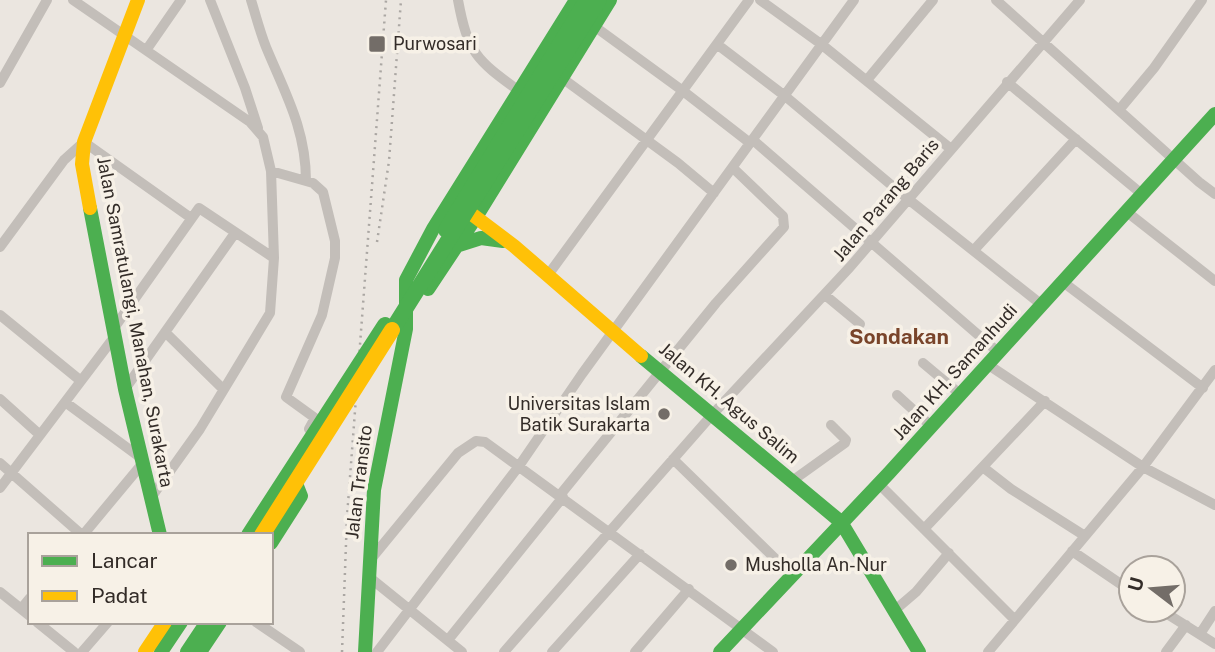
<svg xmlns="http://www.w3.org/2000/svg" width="1215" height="652" font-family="'Public Sans',sans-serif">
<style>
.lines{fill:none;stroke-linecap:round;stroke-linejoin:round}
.street{stroke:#c3beb9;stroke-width:10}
.fast{stroke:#4caf50;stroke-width:14}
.slow{stroke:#ffc107;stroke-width:14}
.rail{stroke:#aba7a3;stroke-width:2.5;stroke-dasharray:2 5;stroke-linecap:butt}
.fast-bridge{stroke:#4caf50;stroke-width:16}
.slow-bridge{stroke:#ffc107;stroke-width:16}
.poi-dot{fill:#736d68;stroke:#f7f1e7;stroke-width:2.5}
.labels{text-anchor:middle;stroke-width:7;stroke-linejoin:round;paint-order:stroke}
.poi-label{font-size:18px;fill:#332c28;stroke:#f7f1e7;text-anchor:start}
.street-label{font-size:18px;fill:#332c28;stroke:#f7f1e7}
.quarter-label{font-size:21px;font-weight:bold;fill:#79442a;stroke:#f7f1e7}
</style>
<rect width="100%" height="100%" fill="#ebe6e0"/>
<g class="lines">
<path class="street" d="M73,0l177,122 13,15 8,34 3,87 -4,55 -70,116 -50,70
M210,0l35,88 13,40
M251,0c5,16 9,32 15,47 19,46 40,82 40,134
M458,0c10,54 19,60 61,91
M760,0l61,44 130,105
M996,0l203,182 16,12
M594,26l89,65 67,52
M718,45l67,51 123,103 134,106
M147,49l34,-49
M562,78l116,85 36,30
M867,80l66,-80
M1007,82l136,113
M0,83l47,-83
M1119,110l35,-42 48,-68
M753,140l245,212
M271,171l42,12 10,9 12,49v17l-13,57 -36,82 29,21 -6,11
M1127,212l88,69
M0,247l64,-87 20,-18 107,76
M974,250l102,-111
M548,275l201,-275
M1063,282l140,106
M825,295l35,29
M0,315l81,66
M114,328l85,-120 75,50
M165,332l58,57
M923,363l37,31
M987,364l156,103 72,38
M125,389l110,-156
M897,395l34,31
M0,399l40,36
M65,402l76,56
M673,459l118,115
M0,463l82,72
M984,468l27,21 74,47
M792,481l53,-38 1,-3 -15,-15
M878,483l136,136
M0,488l115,-152
M560,495l156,-192 68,-76 -1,-11 -50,-48
M924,529l121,-128
M83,535l59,-71
M1072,551l59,40
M371,559l87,-106 18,-12 9,1 288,210
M369,577l93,75
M0,592l30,24
M21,609l9,-11
M895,610l21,-18 33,-39
M1161,610l54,34
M37,622l37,30
M256,622l44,30
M1200,634l15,-23
M448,640l115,-143
M82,652l26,-30
M377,652l142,-186 63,-92 272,-374
M504,652l207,-236 139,-149 230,-267
M552,652l88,-98
M635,652l54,-63
M988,652l155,-185 72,-97
M1166,652l20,-27"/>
<path class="fast" d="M90,208l35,181 35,146
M459,245l22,-7 22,3
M428,289l48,-72 134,-217
M641,356l200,166 78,130
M271,543l30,-47 -4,-10 -11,-4
M161,652l20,-30
M187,652l20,-30
M200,652l20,-30
M365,652l9,-162 32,-161v-49l27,-51 143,-229
M720,652l169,-179 326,-359"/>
<path class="slow" d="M461,206l53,40 127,110
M90,208l-8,-44 2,-22 54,-142
M145,652l20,-30"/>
<path class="rail" d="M377,242l12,-81 12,-161
M342,652l5,-135 39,-517"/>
<path class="fast-bridge" d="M446,230l141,-230
M392,330l207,-330
M249,535l136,-210"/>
<path class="slow-bridge" d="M262,535l130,-205"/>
</g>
<g class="poi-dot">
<rect x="368" y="35" width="18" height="18" rx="3.5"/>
<circle cx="664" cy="414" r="7"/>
<circle cx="731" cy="565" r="7"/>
</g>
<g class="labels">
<g class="poi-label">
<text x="393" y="50">Purwosari</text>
<text x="650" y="410" text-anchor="end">Universitas Islam<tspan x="650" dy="21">Batik Surakarta</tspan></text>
<text x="745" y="571">Musholla An-Nur</text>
</g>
<g class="street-label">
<text transform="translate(886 200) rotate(-50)" y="6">Jalan Parang Baris</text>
<text transform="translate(135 322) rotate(79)" y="6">Jalan Samratulangi, Manahan, Surakarta</text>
<text transform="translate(955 372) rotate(-48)" y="6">Jalan KH. Samanhudi</text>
<text transform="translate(729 403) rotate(40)" y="6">Jalan KH. Agus Salim</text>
<text transform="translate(359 482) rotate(-83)" y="6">Jalan Transito</text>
</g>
<g class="quarter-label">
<text x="899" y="344">Sondakan</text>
</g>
</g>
<rect x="28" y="533" width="245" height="91" fill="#f7f1e7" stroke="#a9a29b" stroke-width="2"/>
<rect x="42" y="556" width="35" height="10" fill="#4caf50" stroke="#a9a29b" stroke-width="2"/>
<text x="91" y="568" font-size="21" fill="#332c28">Lancar</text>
<rect x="42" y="591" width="35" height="10" fill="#ffc107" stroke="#a9a29b" stroke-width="2"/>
<text x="91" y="603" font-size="21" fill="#332c28">Padat</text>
<g transform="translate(1152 589) rotate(286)"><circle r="33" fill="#f7f1e7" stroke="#a9a29b" stroke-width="2"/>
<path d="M0-5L12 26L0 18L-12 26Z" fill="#736d68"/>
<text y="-10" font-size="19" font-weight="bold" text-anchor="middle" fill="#332c28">U</text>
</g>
</svg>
